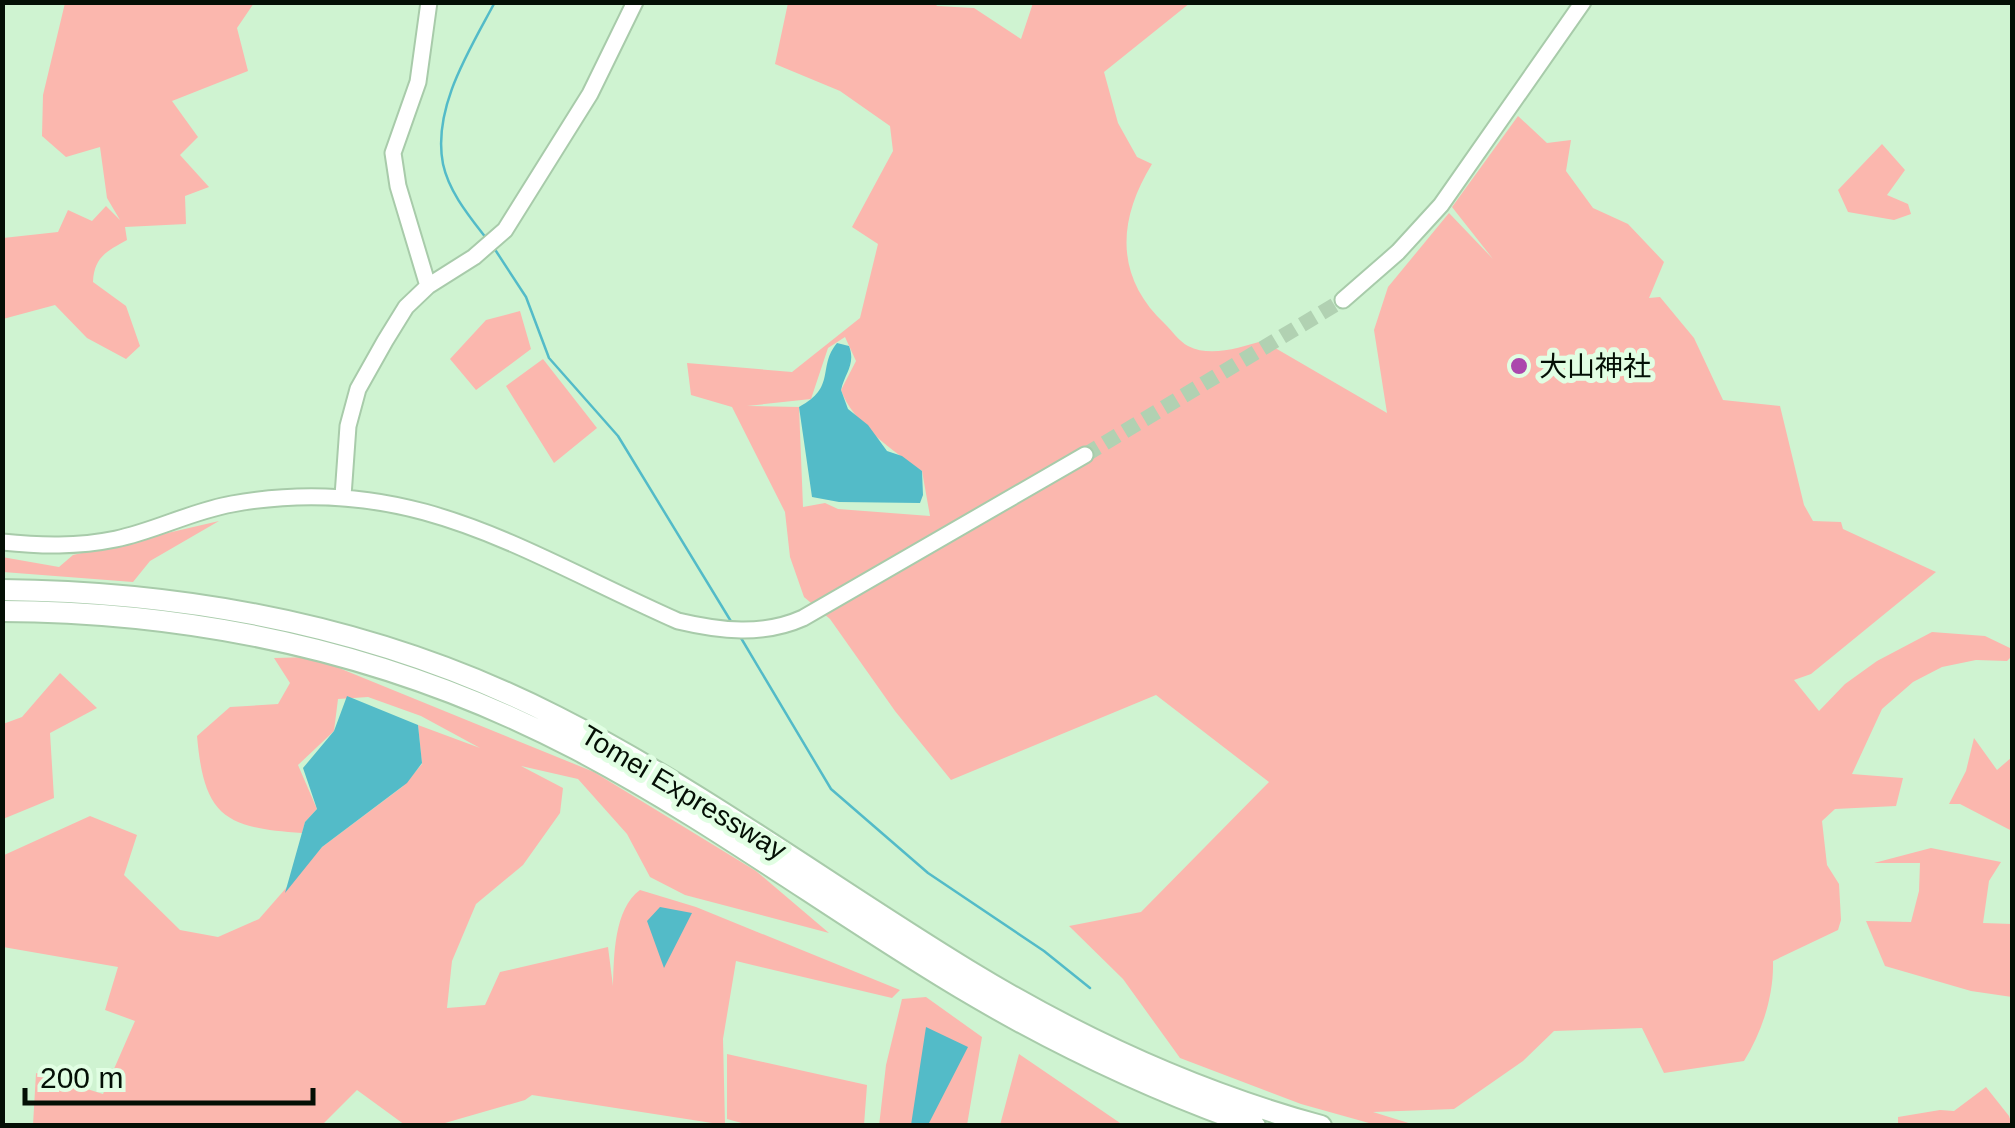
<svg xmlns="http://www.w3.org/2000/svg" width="2015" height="1128" font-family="Arial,'Noto Sans JP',sans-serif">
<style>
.green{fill:#fbb7ae;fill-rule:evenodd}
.water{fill:#53bbc8}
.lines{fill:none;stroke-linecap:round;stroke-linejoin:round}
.stream{stroke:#53bbc8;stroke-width:2.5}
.secondary-tunnel{stroke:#b1d1b2;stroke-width:15;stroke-dasharray:15 8;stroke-linecap:butt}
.secondary-casing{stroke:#a8cbaa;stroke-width:19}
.highway-casing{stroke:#a8cbaa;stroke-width:24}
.secondary{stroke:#fff;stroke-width:15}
.highway{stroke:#fff;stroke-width:20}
.poi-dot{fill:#ab47ad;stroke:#e1fee3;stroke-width:4}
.labels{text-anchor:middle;stroke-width:10;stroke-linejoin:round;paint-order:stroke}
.poi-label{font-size:28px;fill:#040f05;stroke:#e1fee3;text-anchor:start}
.street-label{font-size:28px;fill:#040f05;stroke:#e1fee3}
</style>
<rect width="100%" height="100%" fill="#cff3d1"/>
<path class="green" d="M934,2l3,4 37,2 47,31 12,-36h157l-86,69 14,51 19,34 15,7c-35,57 -37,113 13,160 7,7 15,18 23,22 23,12 52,1 75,-5l124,72 -13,-83 14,-43 61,-74 44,46 -41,-52 66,-91 29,27 24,-3 -5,31 27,37 35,16 36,38 -15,36 11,-1 34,41 29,62 57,6 24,99 9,16 28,1 2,7 93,43 -125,102 -17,6 25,31 26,-27 32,-23 55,-29 53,4 27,13v7l-5,5 -31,-1 -34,7 -29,15 -31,27 -30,65 51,4 -7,28 -61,3 -13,12 5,44 12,19 2,36 -3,10 -65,31c1,35 -11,71 -29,100l-80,12 -22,-45 -88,3 -31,30 -69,48 -81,3 42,13h-39l-75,-21 -121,-46 -57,-79 -54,-53 72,-14 128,-130 -113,-87 -205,85 -56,-69 -65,-92 -26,-22 -14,-40 -5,-45 -53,-105 -41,-12 -4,-32 105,9 68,-54 18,-74 -26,-17 41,-76 -3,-25 -50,-35 -65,-27 13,-61zM845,337l11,24 -15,29c11,32 53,62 81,81l8,45 -92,-7 -13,-6 -22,4 -4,-100 -52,-1 64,-7 17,-51z
M65,3h189l-17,25 11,43 -76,30 26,36 -18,18 29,32 -24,9 1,28 -61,3 2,13c-20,11 -33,17 -34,42l33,24 14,40 -14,13 -39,-21 -32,-33 -52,14v-81l55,-6 10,-22 24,11 14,-15 14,14 -13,-22 -7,-51 -34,10 -24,-21 1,-41z
M1882,144l23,26 -18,25 21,9 3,10 -17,6 -46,-8 -10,-22z
M520,311l11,38 -55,41 -26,-31 36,-39z
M543,359l54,69 -43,35 -48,-77z
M219,521l-69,40 -17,21 -130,-10 -1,-15 57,10 14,-12z
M312,657l282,115 162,99 73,62 -144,-38 -35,-18 -23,-43 -49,-55 -57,-13 42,22 -3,25 -37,52 -47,39 -24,57 -5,47 38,-3 15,-33 108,-25 5,39c1,-31 1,-77 27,-96l56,17 204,83 -8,8 -156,-37 -13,78 2,86 -193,-30 -7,5 -87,25h-33l-48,-35 -35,35h-289l3,-52 67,21 32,-73 -30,-11 13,-43 -115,-20 -1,-91 88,-40 47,19 -13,40 56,55 38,7 41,-18 63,-72 80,-60 20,-23 -4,-39 62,23 -59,-32 -53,-19 -30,2 -4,32 -36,34 19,44 -12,13 -3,11c-78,-5 -98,-17 -105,-97l33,-29 48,-3 12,-21 -16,-25z
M60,673l37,35 -47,25 4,65 -51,21v-95l19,-7z
M1974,738l23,32 15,-13v74l-52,-27h-11l17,-33z
M1931,848l70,14 -12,19 -6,42 29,1v73l-41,-6 -86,-25 -19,-45 45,1 8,-31 1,-28h-46z
M926,997l56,40 -15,88 -88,1 7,-61 16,-66z
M727,1054l140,31 -3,40h-115l-22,-6z
M1019,1054l104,71h-123z
M1986,1087l23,29 3,9h-114v-8l42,-7 14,1z"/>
<path class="water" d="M837,343l12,3c7,18 -4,27 -8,44l7,19 20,16 19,26 15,5 20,15 1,24 -3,8 -81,-1 -27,-5 -13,-90c38,-20 18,-40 38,-64z
M347,696l71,29 4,38 -15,20 -85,64 -37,46 20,-71 12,-13 -14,-41 31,-37z
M660,907l32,6 -28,55 -17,-47z
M926,1027l42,20 -40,78h-17z"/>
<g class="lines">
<path class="stream" d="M486,238c-17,-22 -37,-46 -43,-74 -11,-56 27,-115 52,-162
M494,248l32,49 23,61 69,78 114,187
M741,638l90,151 97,84 116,78 46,37"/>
<path class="secondary-tunnel" d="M1085,455l258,-155"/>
<g class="secondary-casing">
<path id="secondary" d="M428,286l-30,-100 -5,-33 25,-71 11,-80
M1343,300l55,-48 43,-47 142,-203
M343,496l5,-70 10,-37 27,-48 21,-34 22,-21 46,-29 31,-27 85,-136 45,-92
M2,542c39,4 75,5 114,-3 39,-8 76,-28 116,-35 179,-33 292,49 446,117 42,10 85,15 125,-3l282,-163"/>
</g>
<g class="highway-casing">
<path id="highway" d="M2,590c193,2 383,39 555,127 144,73 274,170 412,254 110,67 227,121 352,155
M2,611c203,1 395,44 574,138 134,70 256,162 385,239 94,56 191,102 294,138"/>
</g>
<use href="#secondary" class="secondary"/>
<use href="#highway" class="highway"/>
</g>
<circle class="poi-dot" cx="1519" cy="366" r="10"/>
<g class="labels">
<g class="poi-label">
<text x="1539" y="376">大山神社</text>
</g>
<g class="street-label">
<text transform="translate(684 792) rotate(31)" y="10">Tomei Expressway</text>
</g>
</g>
<rect width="2015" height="1128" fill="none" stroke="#040f05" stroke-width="10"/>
<path d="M25 1088v15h288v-15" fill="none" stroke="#040f05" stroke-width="5"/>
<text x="40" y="1088" font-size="30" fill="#040f05" stroke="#e1fee3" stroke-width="8" paint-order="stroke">200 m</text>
</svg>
